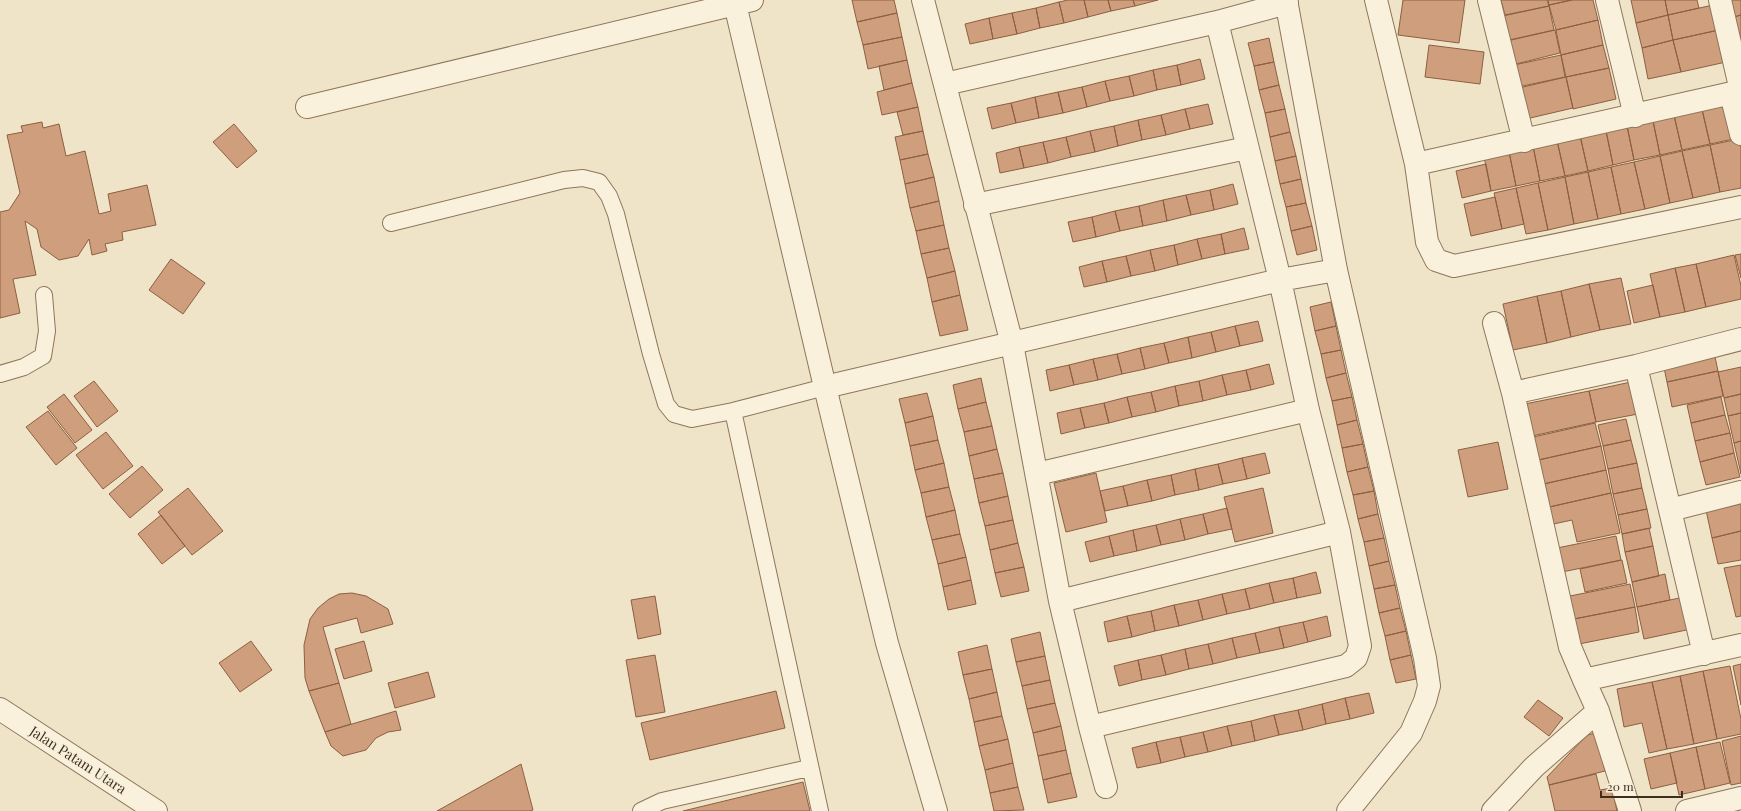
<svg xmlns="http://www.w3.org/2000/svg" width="1741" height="811" font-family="'Playfair Display',serif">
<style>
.building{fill:#cf9f7d;stroke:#8d5f41}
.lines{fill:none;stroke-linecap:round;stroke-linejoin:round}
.service-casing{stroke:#8d765c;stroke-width:18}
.minor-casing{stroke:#8d765c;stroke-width:24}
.service{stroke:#faf1dc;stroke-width:16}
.minor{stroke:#faf1dc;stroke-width:22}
.labels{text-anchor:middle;stroke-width:3;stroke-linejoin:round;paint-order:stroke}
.street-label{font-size:14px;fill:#3d2e20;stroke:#f7eed8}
</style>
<rect width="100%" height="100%" fill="#f0e4c8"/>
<path class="building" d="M852,0h42l3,13 -40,9z
M1068,0h16l4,17 -24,6 -5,-21z
M1084,0h24l3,11 -23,6z
M1108,0h25l2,6 -24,5z
M1133,0h25l-23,6z
M1403,0h62l-6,43 -61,-8z
M1501,0h46l2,6 -44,9z
M1548,0h24l-23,5z
M1572,0h21l5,20 -42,10 -7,-25z
M1631,0h34l3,15 -32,8z
M1665,0h32l2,8 -31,7z
M1730,0h11v15l-7,2z
M1059,2l5,21 -24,5 -4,-20z
M1713,5l6,25 -46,10 -5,-25z
M1549,6l5,24 -45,10 -6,-24z
M1036,8l4,20 -23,6 -5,-21z
M897,13l5,24 -39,8 -6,-23z
M1012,13l5,21 -24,5 -4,-21z
M1668,15l5,25 -31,8 -6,-25z
M1741,15v26h-1l-6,-24z
M989,18l4,21 -23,5 -5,-20z
M1598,20l5,25 -42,10 -5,-25z
M1555,30l5,23 -48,12 -5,-24z
M1719,30l7,32 -45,10 -8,-32z
M902,37l5,23 -39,9 -5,-24z
M1269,38l5,24 -20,4 -6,-23z
M1673,40l8,32 -33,7 -6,-31z
M1429,45l55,7 -4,32 -55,-7z
M1603,45l6,23 -43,9 -5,-22z
M1561,55l4,22 -47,10 -4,-22z
M1200,59l5,20 -24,6 -4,-20z
M907,60l5,23 -28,7 -5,-24z
M1274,62l5,23 -20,5 -5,-24z
M1177,65l4,20 -24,5 -4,-20z
M1609,68l7,31 -43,10 -7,-32z
M1153,70l4,20 -23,6 -5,-20z
M1129,76l5,20 -24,5 -5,-20z
M1566,77l7,31 -47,11 -7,-31z
M1105,81l5,20 -23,6 -5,-20z
M912,83l6,24 -36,8 -5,-23z
M1279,85l6,24 -20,4 -6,-23z
M1082,87l5,20 -24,6 -5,-21z
M1058,92l5,21 -24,5 -4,-21z
M1035,97l4,21 -23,5 -5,-20z
M1730,99l8,39 -28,6 -9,-39z
M1011,103l5,20 -24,6 -5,-21z
M1208,104l5,20 -23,5 -5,-20z
M1701,105l9,39 -28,6 -9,-39z
M918,107l5,24 -20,4 -6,-23z
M1185,109l5,20 -24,6 -5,-20z
M1285,109l5,23 -20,5 -5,-24z
M1673,111l9,39 -22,5 -8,-39z
M1161,115l5,20 -24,5 -4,-20z
M1652,116l8,39 -26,5 -8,-39z
M1138,120l4,20 -24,6 -4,-20z
M1626,121l8,39 -21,5 -8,-39z
M42,122l1,6 16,-4 7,32 19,-5 14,63 12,-3 -3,-17 39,-9 9,40 -34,7 1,8 -18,4 2,7 -15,4 -3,-16 -11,17 -19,4 -18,-13 -4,-18 -12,-8 11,54 -23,4 7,34 -20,5v-106l9,-2 11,-17 -13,-58 16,-3 -2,-6z
M234,124l23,27 -20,17 -24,-26z
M1114,126l4,20 -23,6 -5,-21z
M1605,126l8,39 -25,6 -9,-40z
M923,131l5,23 -28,6 -5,-23z
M1090,131l5,21 -24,5 -5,-20z
M1579,131l9,40 -23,5 -9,-40z
M1290,132l6,24 -21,5 -5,-24z
M1556,136l9,40 -25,5 -8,-40z
M1066,137l5,20 -23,6 -5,-21z
M1739,139l2,9v40l-21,4 -10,-47z
M1532,141l8,40 -24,5 -8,-39z
M1043,142l5,21 -24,5 -5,-21z
M1710,145l10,47 -27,6 -11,-47z
M1019,147l5,21 -24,5 -4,-20z
M1508,147l8,39 -25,5 -8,-39z
M1682,151l11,47 -23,5 -10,-47z
M928,154l6,23 -29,7 -5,-24z
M1296,156l5,23 -21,5 -5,-23z
M1660,156l10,47 -25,6 -11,-47z
M1634,162l11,47 -24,5 -10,-47z
M1486,164l5,27 -29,7 -6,-27z
M1611,167l10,47 -23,5 -10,-47z
M1588,172l10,47 -24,5 -9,-47z
M934,177l5,24 -29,7 -5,-24z
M1565,177l9,47 -26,6 -10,-47z
M1301,179l5,24 -20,4 -6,-23z
M1538,183l10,47 -22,4 -10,-46z
M1233,184l5,20 -24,6 -4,-20z
M1516,188l8,36 -22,5 -8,-36z
M1210,190l4,20 -23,5 -5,-20z
M1186,195l5,20 -24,6 -4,-21z
M1495,197l7,32 -31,7 -7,-32z
M1163,200l4,21 -24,5 -4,-20z
M939,201l5,24 -28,6 -6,-23z
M1306,203l6,23 -21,5 -5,-24z
M1139,206l4,20 -23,5 -5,-20z
M1115,211l5,20 -24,6 -4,-20z
M1092,217l4,20 -23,5 -5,-20z
M944,225l5,23 -28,6 -5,-23z
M1312,226l5,24 -20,5 -6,-24z
M1244,228l5,21 -24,5 -4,-20z
M1221,234l4,20 -23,5 -5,-20z
M1197,239l5,20 -24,6 -4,-20z
M1174,245l4,20 -23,6 -5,-21z
M949,248l6,23 -28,7 -6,-24z
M1150,250l5,21 -24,5 -5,-20z
M1741,254v24l-6,-23z
M1734,255l7,31v13l-35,8 -10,-43z
M1126,256l5,20 -24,6 -5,-21z
M171,259l34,24 -22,31 -34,-24z
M1102,261l5,21 -23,5 -5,-20z
M1696,264l10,43 -21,5 -10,-44z
M1675,268l10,44 -25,5 -10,-43z
M955,271l5,24 -28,7 -5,-24z
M1621,278l10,46 -31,6 -11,-46z
M1589,284l11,46 -29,7 -10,-46z
M1653,285l7,32 -26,6 -7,-32z
M1561,291l10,46 -24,6 -10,-47z
M960,295l8,35 -28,6 -8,-34z
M1537,296l10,47 -34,7 -10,-46z
M1331,302l5,24 -21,5 -5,-24z
M1258,321l5,20 -23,5 -5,-20z
M1235,326l5,20 -24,6 -5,-20z
M1336,326l5,24 -20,4 -6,-23z
M1211,332l5,20 -24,6 -4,-21z
M1188,337l4,21 -23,5 -5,-20z
M1164,343l5,20 -24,6 -5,-21z
M1140,348l5,21 -23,5 -5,-20z
M1341,350l5,23 -20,5 -5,-24z
M1714,352l4,19 -51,11 -4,-19z
M1117,354l5,20 -24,6 -5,-21z
M1093,359l5,21 -24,5 -5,-20z
M1269,364l5,20 -23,6 -5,-20z
M1069,365l5,20 -24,6 -4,-21z
M1741,367v27l-17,4 -6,-26z
M1246,370l5,20 -24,5 -5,-20z
M1718,371l5,25 -51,11 -5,-25z
M1346,373l6,24 -20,4 -6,-23z
M1222,375l5,20 -24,6 -4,-20z
M981,378l5,24 -28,7 -5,-24z
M94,381l24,30 -21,16 -23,-31z
M1199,381l4,20 -24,5 -4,-20z
M1631,382l7,32 -42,8 -7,-31z
M1175,386l4,20 -23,6 -5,-20z
M1589,391l7,31 -64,14 -7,-32z
M1151,392l5,20 -24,5 -5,-20z
M927,393l6,23 -28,7 -6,-24z
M64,394l28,36 -17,13 -28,-36z
M1741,394v19l-13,3 -4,-18z
M1127,397l5,20 -23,6 -5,-20z
M1352,397l5,23 -20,5 -5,-24z
M1721,397l4,18 -34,8 -4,-18z
M986,402l6,24 -28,6 -6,-23z
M1104,403l5,20 -24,5 -5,-20z
M1080,408l5,20 -24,6 -4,-21z
M48,411l29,37 -21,17 -30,-38z
M1741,413v28l-7,2 -6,-27z
M1725,415l5,18 -35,8 -4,-18z
M933,416l5,24 -28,6 -5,-23z
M1626,419l5,21 -28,6 -5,-21z
M1357,420l6,24 -21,4 -5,-23z
M1595,423l6,23 -67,15 -5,-23z
M992,426l5,23 -28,7 -5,-24z
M106,432l27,34 -30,23 -27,-34z
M1730,433l4,20 -34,9 -5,-21z
M938,440l6,23 -29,7 -5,-24z
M1631,440l6,23 -29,6 -5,-23z
M1741,441v33l-7,-31z
M1498,442l10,47 -40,8 -10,-47z
M1363,444l5,23 -21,5 -5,-24z
M1601,446l5,24 -67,15 -5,-24z
M997,449l6,24 -29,6 -5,-23z
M1265,453l5,20 -23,6 -5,-21z
M1734,453l6,24 -34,8 -6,-23z
M1242,458l5,21 -24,5 -5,-20z
M944,463l5,24 -28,6 -6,-23z
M1637,463l5,25 -29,6 -5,-25z
M1218,464l5,20 -24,6 -4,-21z
M142,466l21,24 -33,28 -21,-24z
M1368,467l6,24 -21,4 -6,-23z
M1195,469l4,21 -24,5 -4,-20z
M1606,470l5,23 -66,15 -6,-23z
M1003,473l5,23 -29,7 -5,-24z
M1096,473l11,49 -41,10 -12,-49z
M1171,475l4,20 -23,6 -5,-21z
M1147,480l5,21 -24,5 -5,-20z
M1123,486l5,20 -23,5 -5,-20z
M949,487l6,23 -29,7 -5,-24z
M188,488l35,43 -31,24 -34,-43z
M1263,488l10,45 -38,9 -11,-45z
M1642,488l5,21 -29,6 -5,-21z
M1374,491l4,23 -20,5 -5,-24z
M1611,493l9,40 -43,9 -5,-22 -23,5 -4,-17z
M1008,496l5,24 -28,6 -6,-23z
M1741,503v28l-29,7 -6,-28z
M1227,508l5,21 -24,5 -5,-20z
M1647,509l4,19 -29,6 -4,-19z
M955,510l5,24 -28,6 -6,-23z
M1203,514l5,20 -23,6 -5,-21z
M1378,514l6,24 -20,4 -6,-23z
M161,515l24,31 -23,18 -24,-30z
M1180,519l5,21 -24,5 -5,-20z
M1013,520l5,23 -28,7 -5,-24z
M1156,525l5,20 -24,6 -4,-21z
M1649,528l4,18 -28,6 -3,-18z
M1133,530l4,21 -23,5 -5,-20z
M1741,531v29l-23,4 -6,-26z
M960,534l6,23 -28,7 -6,-24z
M1109,536l5,20 -24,6 -5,-20z
M1616,536l5,24 -59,12 -5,-24z
M1384,538l5,23 -20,5 -5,-24z
M1018,543l6,24 -29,6 -5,-23z
M1653,546l6,30 -27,6 -7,-30z
M966,557l5,23 -28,7 -5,-23z
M1622,560l5,23 -42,9 -5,-23z
M1389,561l6,24 -21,4 -5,-23z
M1741,565v51l-5,1 -12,-49z
M1024,567l5,24 -28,6 -6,-24z
M1316,572l5,21 -24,5 -4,-20z
M1665,574l5,26 -33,7 -5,-25z
M1293,578l4,20 -23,5 -5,-20z
M971,580l5,24 -28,6 -5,-23z
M1269,583l5,20 -24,6 -5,-20z
M1630,584l5,23 -61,12 -4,-23z
M1395,585l5,23 -21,5 -5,-24z
M1245,589l5,20 -23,5 -5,-20z
M352,593l14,3 22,13 5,15 -32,9 -4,-15 -34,9 16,56 -30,8 -4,-13 -1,-33 6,-26 8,-11 11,-9 10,-5z
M1222,594l5,20 -24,6 -5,-20z
M655,596l6,38 -23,5 -7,-39z
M1684,597l7,32 -47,10 -7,-32z
M1198,600l5,20 -24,6 -5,-21z
M1174,605l5,21 -24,5 -4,-20z
M1635,607l4,25 -60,12 -5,-25z
M1400,608l6,23 -21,5 -6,-23z
M1151,611l4,20 -23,6 -5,-21z
M1127,616l5,21 -24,5 -4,-20z
M1327,616l4,20 -23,6 -5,-20z
M1303,622l5,20 -24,6 -5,-21z
M1279,627l5,21 -24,5 -5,-20z
M1406,631l5,24 -21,5 -5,-24z
M1040,632l5,24 -29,6 -5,-23z
M1255,633l5,20 -23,5 -5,-20z
M1232,638l5,20 -24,6 -5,-20z
M251,641l21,29 -32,22 -21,-29z
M364,641l8,30 -28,8 -9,-30z
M1208,644l5,20 -24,5 -4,-20z
M987,645l5,24 -29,6 -5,-23z
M1185,649l4,20 -23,6 -5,-20z
M655,655l10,57 -29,5 -10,-57z
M1161,655l5,20 -24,5 -4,-20z
M1411,655l5,24 -20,4 -6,-23z
M1045,656l5,24 -28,6 -6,-24z
M1138,660l4,20 -23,6 -5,-20z
M1741,664v41l-8,-39z
M1730,666l11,53v15l-24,5 -14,-68z
M992,669l5,23 -28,7 -6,-24z
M1703,671l14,68 -23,5 -14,-68z
M428,672l7,25 -40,11 -7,-25z
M1680,676l14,68 -27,5 -15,-67z
M1050,680l5,23 -28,6 -5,-23z
M1652,682l15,67 -18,4 -7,-30 -18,4 -7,-38z
M339,683l12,41 -26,8 -16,-41z
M776,691l9,37 -135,32 -9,-37z
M997,692l5,24 -28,6 -5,-23z
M1369,693l5,20 -24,6 -5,-21z
M1345,698l5,21 -24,5 -4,-20z
M1538,700l25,18 -14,18 -25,-19z
M1055,703l6,23 -28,7 -6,-24z
M1322,704l4,20 -23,6 -5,-20z
M1298,710l5,20 -24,5 -5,-20z
M396,711l5,19 -13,2 -12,6 -10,12 -23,6 -12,-10 -6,-14z
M1274,715l5,20 -24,6 -4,-20z
M1002,716l6,23 -29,7 -5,-24z
M1251,721l4,20 -23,5 -5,-20z
M1061,726l5,24 -28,6 -5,-23z
M1227,726l5,20 -24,6 -5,-20z
M1203,732l5,20 -23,5 -5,-20z
M1596,733l9,38 -56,14 -2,-8 40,-42z
M1741,736v47l-10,2 -9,-44z
M1180,737l5,20 -24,6 -5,-21z
M1008,739l5,24 -28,7 -6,-24z
M1156,742l5,21 -24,5 -5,-20z
M1720,742l10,41 -25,6 -9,-42z
M1696,747l9,42 -26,6 -9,-42z
M1066,750l5,23 -28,7 -5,-24z
M1670,753l7,30 -26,6 -7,-30z
M1013,763l5,24 -28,6 -5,-23z
M521,764l12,46 -3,1h-93z
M1071,773l6,24 -29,6 -5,-23z
M1596,774l4,16 12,-2 5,23h-62l-6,-26z
M803,782l7,29h-127z
M1018,787l6,23 -30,1 -4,-18z"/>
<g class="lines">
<g class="service-casing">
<path id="service" d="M391,223l173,-43 19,-2 16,4 10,14 7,18 35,140 15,50 8,10 18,5 41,-8 92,-24
M0,374l24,-7 19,-11 4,-25 -3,-36
M733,411l87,400
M641,811l21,-10 147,-33"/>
</g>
<g class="minor-casing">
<path id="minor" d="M923,0l89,344 48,257 30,126 16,60
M1286,0l50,270 89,388 4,28 -4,15 -14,32 -63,78
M1376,0l40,164 11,78 9,18 18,6 287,-59
M1489,0l35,141
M1607,0l28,116
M1720,0l21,91
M735,4l90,383 62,256 49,168
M945,84l272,-62 70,-19
M1731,94l10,40
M307,107l445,-107
M1416,164l325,-73
M975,205l272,-57
M1494,323l19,70 57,254 14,33 157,-35
M1636,366l68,288
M825,387l455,-107 56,-10
M1513,393l123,-27 105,-27
M1037,474l271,-64
M1670,510l71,-18
M1060,601l279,-69
M1584,680l14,31 32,100
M0,709l156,102
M1090,727l256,-61 10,-8 4,-12 -21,-114 -31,-122 -28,-130 -63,-258
M1493,811l41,-44 64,-56
M1687,811l54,-13"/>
</g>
<use href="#service" class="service"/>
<use href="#minor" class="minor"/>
</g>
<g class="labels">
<g class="street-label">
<text transform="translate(78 760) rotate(33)" y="5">Jalan Patam Utara</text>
</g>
</g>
<path d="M1601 791v6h81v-6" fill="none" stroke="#3d2e20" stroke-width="2"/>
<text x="1607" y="791" font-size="12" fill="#3d2e20" stroke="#f7eed8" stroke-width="3" paint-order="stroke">20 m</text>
</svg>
